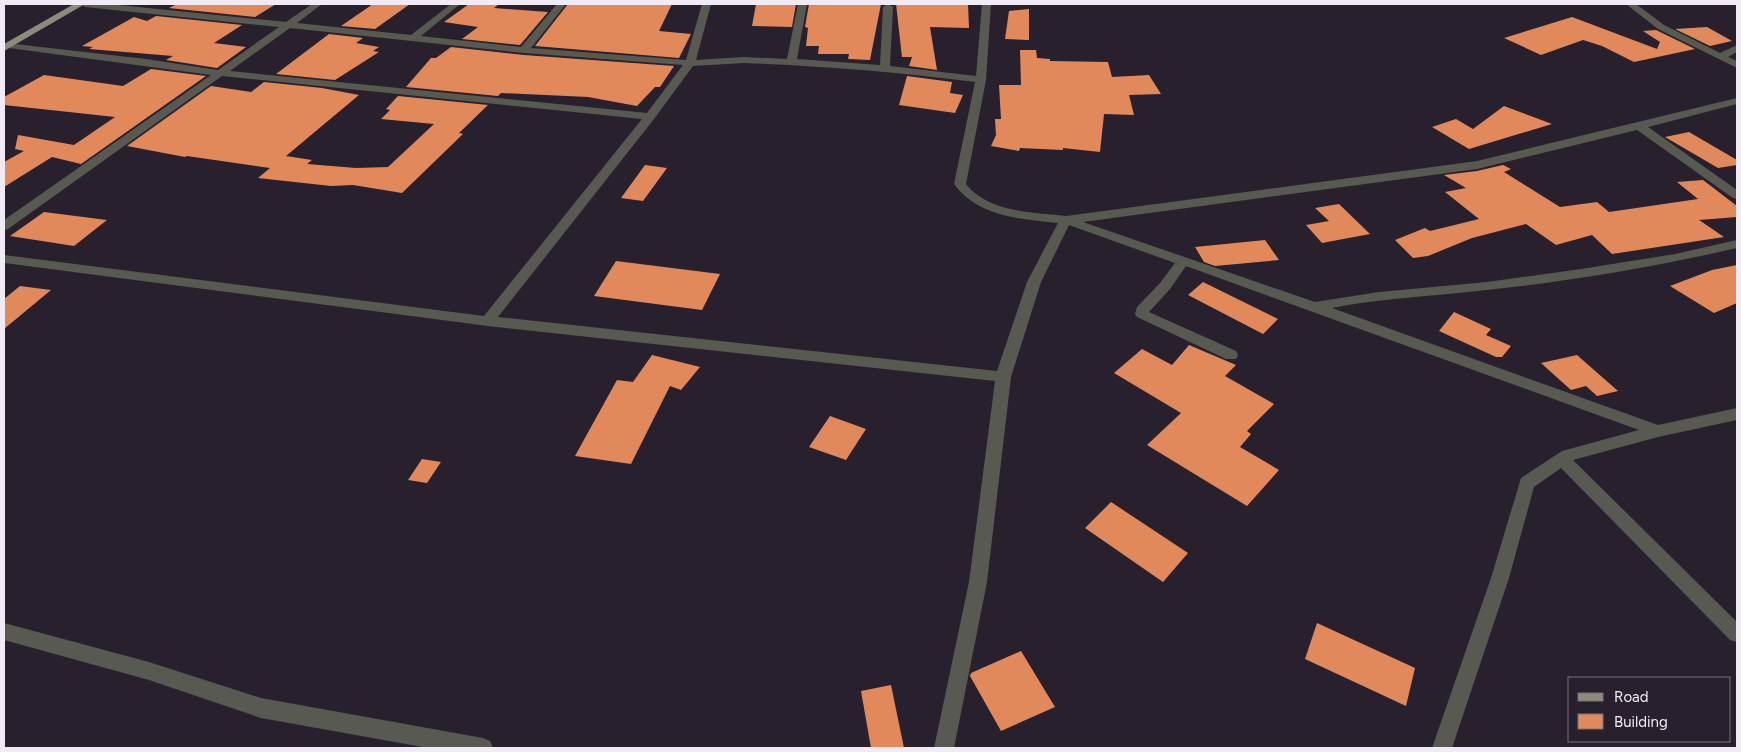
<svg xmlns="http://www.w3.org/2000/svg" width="1741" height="752" font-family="Figtree,sans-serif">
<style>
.building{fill:#e2895c}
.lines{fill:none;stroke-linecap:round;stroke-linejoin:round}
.minor{fill:#585951;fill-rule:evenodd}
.major{fill:#8c8c7d;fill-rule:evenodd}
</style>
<rect width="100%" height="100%" fill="#29202d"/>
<path class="building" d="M177,4h99l-21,13 -86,-9z
M373,4h37l-35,25 -34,-3z
M469,4h30l-5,4 54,4 -28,33 -58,-6 16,-12 -34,-5z
M568,4h104l-13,27 32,3 -12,24 -144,-12z
M756,4h40l-4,23 -40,-1z
M809,4h72l-11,56 -22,-1 1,-5h-31l1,-8h-13l2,-18 -3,-1z
M896,4h72l1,24 -39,-1 7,43 -28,-4 3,-9h-10z
M1029,9v31l-24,-1 4,-28z
M156,16l86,9 -28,18 32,4 -29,21 -51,-8 7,-4 -84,-7 4,-2 -11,-1 52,-29 13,4z
M1572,17l85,32 3,-7 -17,-11 13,-1 39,19 -61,13 -32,-16 -19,-6 -42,15 -37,-17z
M1707,27l25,14 -22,5 -35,-17z
M329,34l34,4 -7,5 23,4 -6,4 6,1 -44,28 -59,-6z
M451,47l73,8 150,11 -14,21h-5l-18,19 -49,-9 -87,-4 -3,3 -92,-9 25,-29h5z
M1020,50h16l1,8 13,1v2l58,1 4,15 37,-2 12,19 -32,1 5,20 -30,-1 -4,38 -37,-4v2l-43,-2 -1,3 -28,-5 5,-11 -1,-16h6l-2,-34h22z
M151,69l55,7 -125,88 -29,-7 -48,30v-25l20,-11 -9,-2 3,-14 56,10 41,-28 -111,-12v-8l40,-22 79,11z
M907,76l45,6 -2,11 13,2 -8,18 -56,-8z
M264,82l58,6 37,7 -73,61 26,4 -5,4 49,4 32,-1 46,-43 -53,-5 9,-9 -4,-1 12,-13 90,9 -29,28 4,1 -61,59 -49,-8 -22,1 -73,-8 12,-10 -83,-12 -2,1 -58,-11 84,-60 40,6z
M1504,106l48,18 -83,25 -37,-22 24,-8 17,10z
M1689,132l48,28v5l-19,3 -53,-31z
M645,165l22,3 -24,33 -22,-3z
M1503,165l8,4 -7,3 56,35 37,-5 12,10 89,-13 -21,-17 26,-2 34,26v11l-38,3 25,17 -112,17 -20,-19 -36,10 -30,-21 -54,14 -44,18 -15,2 -18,-18 30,-12 5,3 49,-12 -34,-27 21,-4 -22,-13 33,-4z
M1339,204l31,30 -48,9 -16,-18 23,-4 -14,-13z
M44,212l63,8 -33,26 -64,-10z
M1265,240l14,20 -64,6 -11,-4 -9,-15z
M616,261l104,13 -18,36 -108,-14z
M1737,265v38l-23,10 -44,-27 42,-16z
M1203,282l75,37 -15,15 -75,-39z
M20,286l31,4 -47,39v-30z
M1454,312l37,17 -5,6 25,11 -9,11h-6l-57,-26z
M1189,345l47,20 -11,11 49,28 -27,27 4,3 -11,13 39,23 -32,36 -100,-61 34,-32 -67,-40 28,-24 30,16z
M652,355l48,12 -19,23 -11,-4 -39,78 -56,-8 42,-76 16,2z
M1577,355l41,36 -21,5 -11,-10 -15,4 -30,-27z
M830,416l36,13 -20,31 -37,-13z
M422,459l19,3 -14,21 -19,-3z
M1111,502l77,51 -25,29 -78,-54z
M1317,623l98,45 -9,38 -101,-47z
M1021,651l34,56 -54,24 -31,-55 1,-3z
M891,685l13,63h-33l-10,-57z"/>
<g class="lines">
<path class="minor" d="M81,4h28l177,18 26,-18h10l-25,19 114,12 40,-31h9l-39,32 100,11 36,-43h9l-35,44 155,12 16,-56h9l-15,56 48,-3 43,2 11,-55h9l-10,55 83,6 3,-58 5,-3 5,3 -3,59 86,10 6,-72h9l-5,76 -20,104c23,29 66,28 100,32l411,-55 260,-63v6l-89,23 89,63v9l-4,-1 -96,-68 -160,39 -394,53 232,80 64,-10 108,-10 94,-13 94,-15 62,-14v8c-82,19 -166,33 -250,42 -52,6 -104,8 -155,18l326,117 79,-17v12l-79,17 -85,23 164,162v20l-7,-2 -169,-172 -27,19 -25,91 -57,170h-20l59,-170 30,-100 41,-27 77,-21 -453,-164 -16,23 -21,23 87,39 2,4 -2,4h-10l-89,-42 -2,-3 2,-7 23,-24 15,-20 -106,-38 -28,57 -30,95 -24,205 -33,166h-20l35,-166 26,-201 -507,-55 -484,-63v-8l480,61 158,-197 -420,-43 -214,153 -4,1v-10l207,-145 -202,-27 -5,-3 2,-2 140,16 72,11 61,-43 -194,-20zM290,28l234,25 159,12 -36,48 -417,-42zM744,63c78,3 154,9 231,19l-21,102c24,33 67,35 104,39l-31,59 -30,89 -499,-54 156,-198 39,-53z
M1626,4h10l28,21 56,28 17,-8v7l-9,5 9,4v7l-79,-39z
M4,623l145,39 112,36 222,40 7,3 3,7h-65l-167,-30 -112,-38 -145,-40z"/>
<path class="major" d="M74,4h11l-81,47v-7z"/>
</g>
<rect width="1741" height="752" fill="none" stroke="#f0ebf4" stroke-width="10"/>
<rect x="1568" y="677" width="162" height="65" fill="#29202d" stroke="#79717d"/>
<rect x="1578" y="693" width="25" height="8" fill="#8c8c7d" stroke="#79717d"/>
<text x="1614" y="702" font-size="15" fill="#f0ebf4">Road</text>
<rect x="1578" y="714" width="25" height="15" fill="#e2895c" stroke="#79717d"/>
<text x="1614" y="727" font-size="15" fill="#f0ebf4">Building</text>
</svg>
